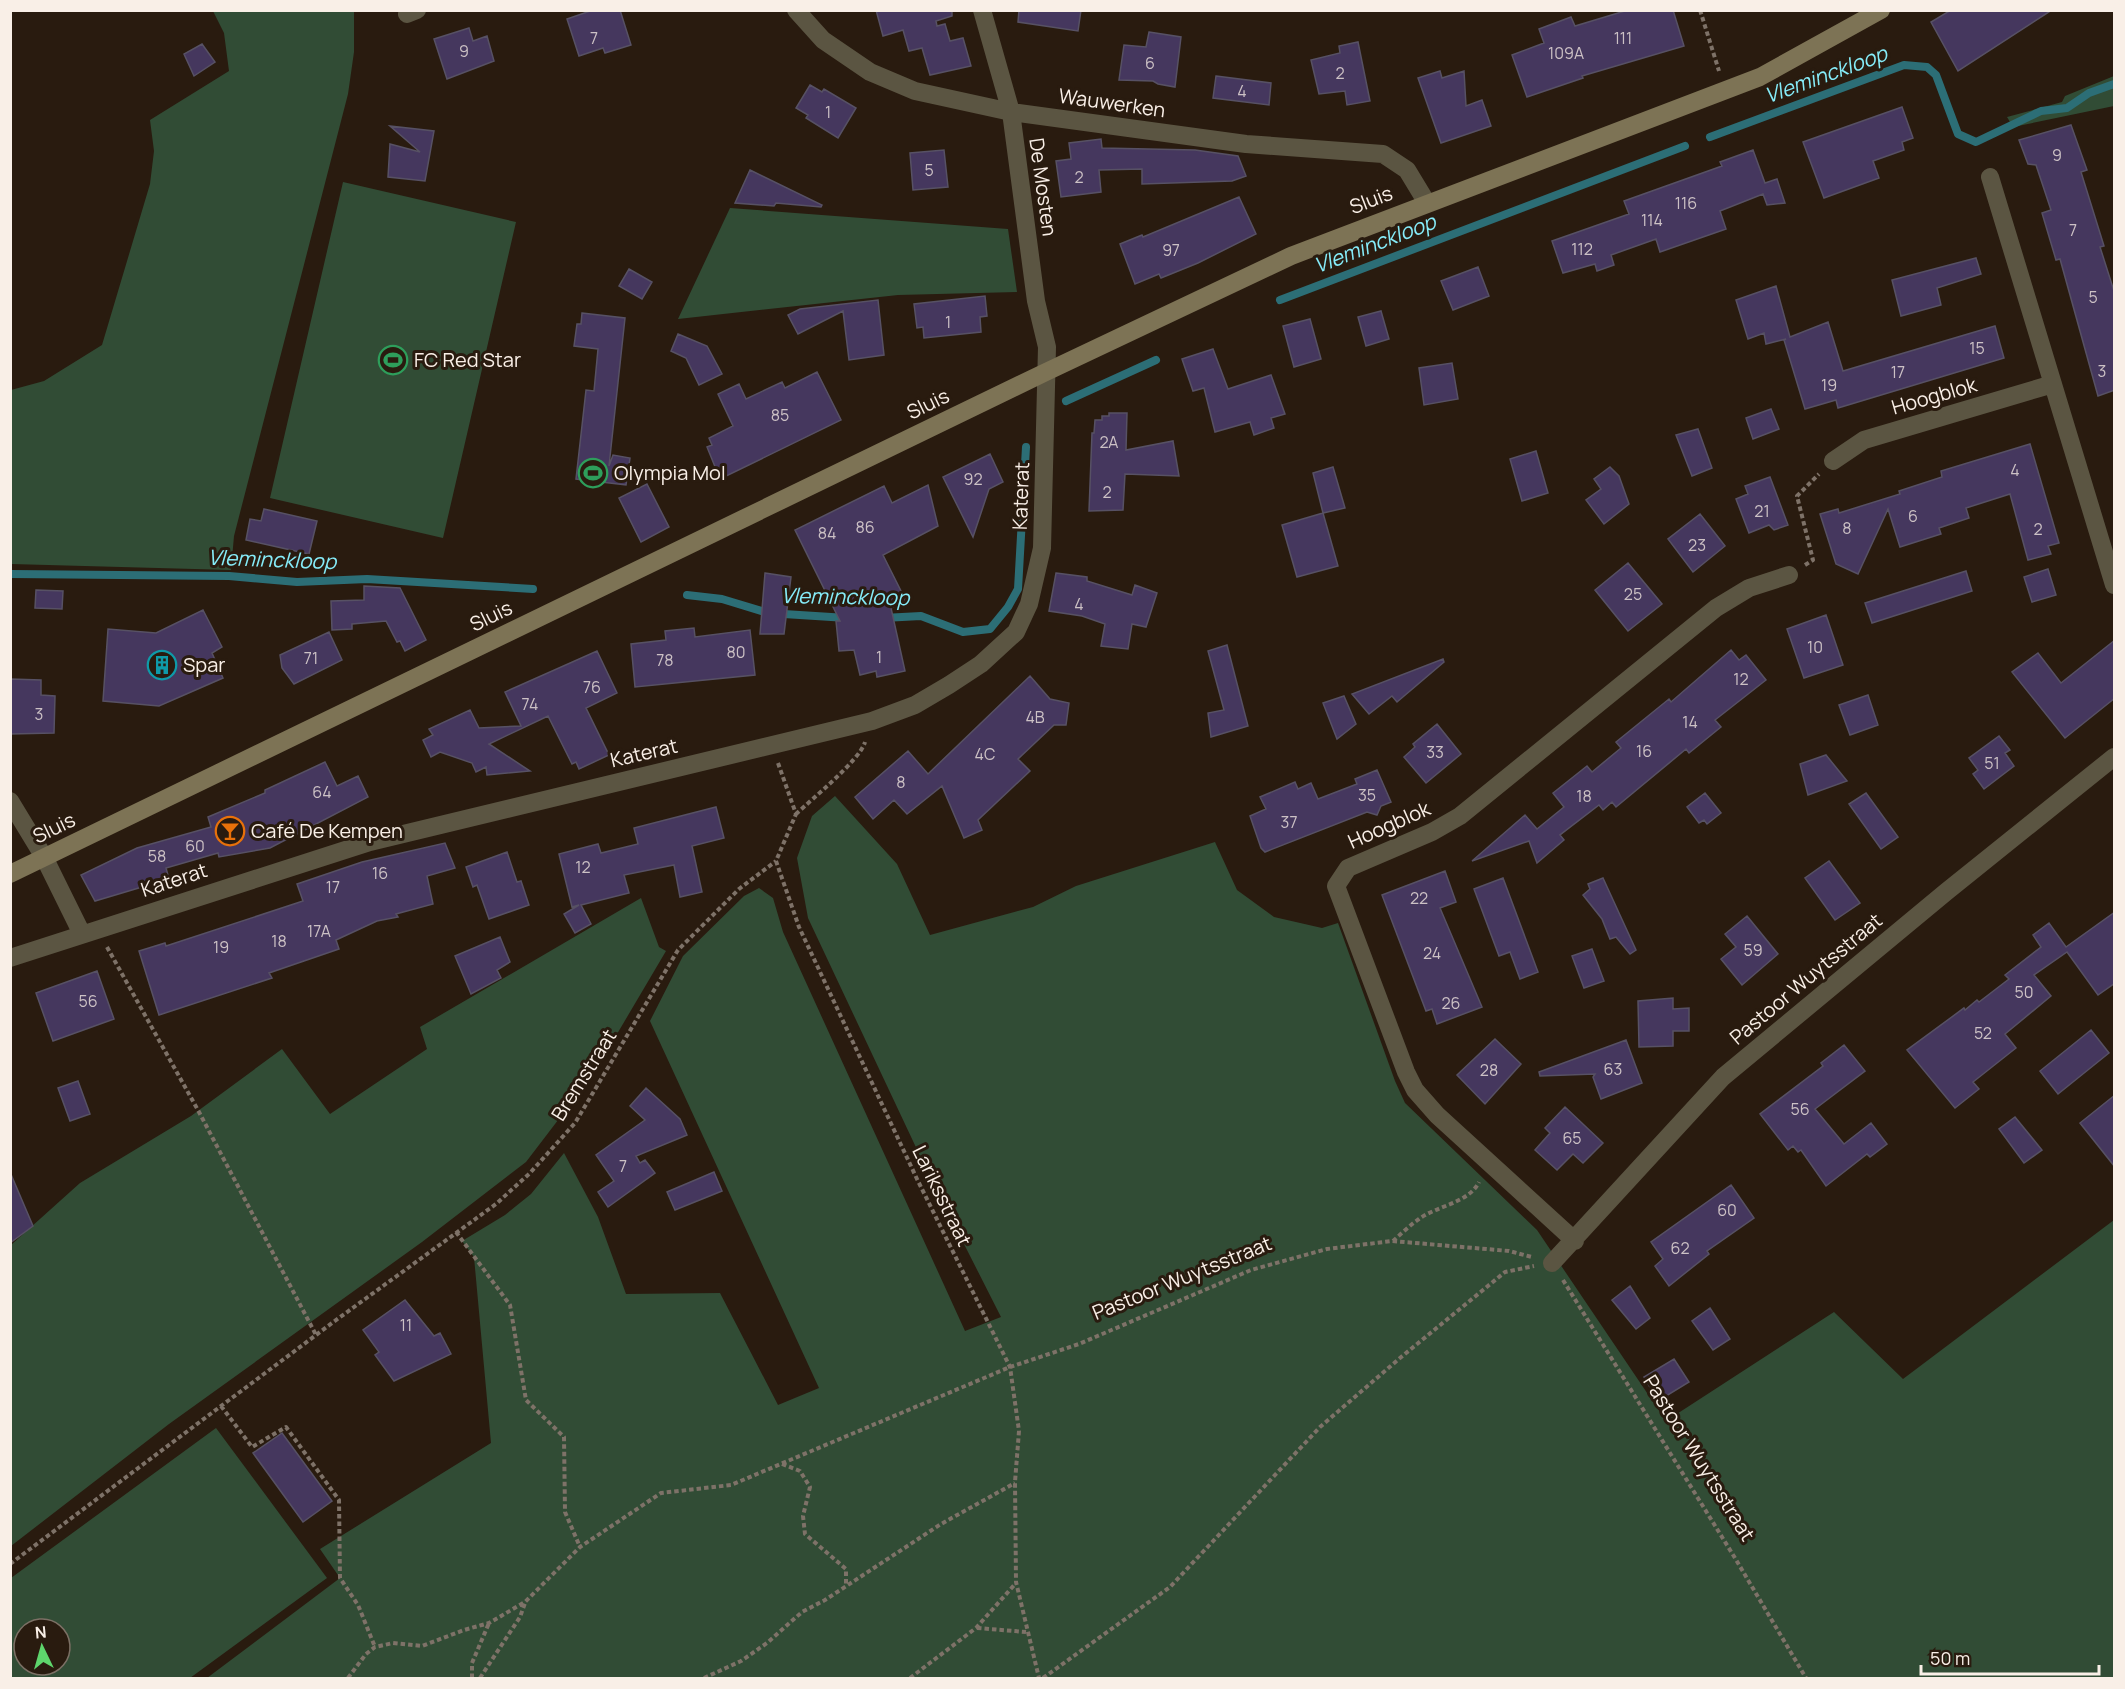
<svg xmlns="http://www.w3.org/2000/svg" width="2125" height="1689" font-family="Manrope,sans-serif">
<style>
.green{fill:#314c35;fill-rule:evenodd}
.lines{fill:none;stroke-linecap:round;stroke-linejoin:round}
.stream{stroke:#2c6e76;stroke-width:8}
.building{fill:#45375e;stroke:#575164;stroke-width:1.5}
.path{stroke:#7e7268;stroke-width:4;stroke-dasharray:4.5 3;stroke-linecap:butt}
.street{stroke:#5b5542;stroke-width:18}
.secondary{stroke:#7d7355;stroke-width:18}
.labels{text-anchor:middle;stroke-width:6;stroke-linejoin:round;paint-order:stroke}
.number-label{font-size:16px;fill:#ccc1c5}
.street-label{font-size:20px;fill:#f9efe7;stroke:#291b0f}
.poi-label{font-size:20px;fill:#f9efe7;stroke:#291b0f;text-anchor:start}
.water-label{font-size:21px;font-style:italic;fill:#86ecf9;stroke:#291b0f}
</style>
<rect width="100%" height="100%" fill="#291b0f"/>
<path class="green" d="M213,11h141v41l-6,42 -114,442 -3,34 -220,-6v-174l33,-9 58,-36 48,-161 4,-33 -4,-31 79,-49 -5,-38z
M2114,76v30l-101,21 -6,-10 55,-15 3,-6z
M343,182l173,40 -73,316 -173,-40z
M730,208l278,21 9,63 -119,3 -220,24z
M835,796l62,68 33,71 103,-28 43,-21 139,-44 22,48 37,27 48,11 16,-5 57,158 10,22 132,127 129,191 168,-109 69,67 211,-159v458h-1907l133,-100 -20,-29 171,-106 -17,-186 -12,-16 43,-26 26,-21 33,-41 34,64 28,77 94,-1 58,112 41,-17 -169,-367 33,-65 61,-60 15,-8 14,10 10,34 182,399 36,-14 -72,-142 -121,-257 -11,-60 15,-42z
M641,898l18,49 7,4 -72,122 -68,89 -104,80 -253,182 -158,122v-301l69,-62 111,-67 91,-67 48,65 97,-65 -7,-22z
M216,1428l111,150 -137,100h-179v-100zM24,1629h36v36h-36z"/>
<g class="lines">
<path class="stream" d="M1710,137l194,-72 23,2 9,8 22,59 18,8 65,-31 26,-3 22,-15 25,-9
M1280,300l405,-154
M1066,401l90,-41
M10,574l219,2 68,6 70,-3 166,10
M687,595l35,4 46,14 79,5
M883,618l38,-2 42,16 27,-3 18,-22 10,-18 8,-142"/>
</g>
<path class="building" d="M593,10h27l11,35 -26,8 -2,-5 -24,8 -12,-37z
M876,10h76v6l-16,5 1,5 8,-2 5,17 13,-3 8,28 -41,9 -8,-27 -13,3 -6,-21 -20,6z
M1019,10h62l-3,21 -60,-9z
M1628,10h45l11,36 -102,30 1,2 -56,19 -15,-42 32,-12 -5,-14 32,-12 4,9z
M1951,10h101l-94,61 -27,-49z
M469,28l4,13 14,-5 7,25 -47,18 -13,-40z
M1149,32l32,5 -6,50 -17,-3 -5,-3 -34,-1 5,-35 22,2z
M1358,42l12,59 -23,4 -2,-14 -26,3 -8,-34 29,-7 -1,-7z
M202,44l13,18 -21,14 -10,-22z
M1440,71l2,7 22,-7 2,35 16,-6 9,26 -50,17 -23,-65z
M1216,76l55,7 -2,22 -56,-7z
M810,85l12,7 2,-3 32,19 -18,30 -32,-20 2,-3 -12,-7z
M1902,107l11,31 -11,4 2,8 -31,11 6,17 -55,20 -21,-56z
M2071,125l16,45 -6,2 23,74 -4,1 15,47v96l-17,6 -38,-137 -4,1 -14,-47 9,-3 -15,-45 -8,-1 -9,-24z
M390,126l44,5 -9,50 -37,-4 2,-33 30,8z
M1101,139l1,9 93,2 43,6 8,20 -14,5 -90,3v-15l-43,1 2,22 -40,5 -5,-36 15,-2 -2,-16z
M944,150l4,37 -35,3 -3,-37z
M1753,150l12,33 12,-4 8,24 -18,2 -4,-11 -43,17 6,18 -66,23 -4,-13 -45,16 3,10 -17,6 -2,-7 -32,9 -11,-32 77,-27 -5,-13 98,-35 -2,-4z
M750,170l72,35 -1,2 -45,-4 -2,3 -39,-3z
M1239,197l17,37 -58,29 -37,15 -2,-4 -24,10 -15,-40 22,-9 1,2z
M1976,258l5,16 -44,14 4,17 -40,11 -9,-36z
M1478,267l11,29 -36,14 -12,-29z
M629,269l23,13 -10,17 -23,-13z
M1776,286l14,51 38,-15 15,49 152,-45 9,32 -166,50 -2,-8 -31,9 -21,-69 2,-1 -20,5 -2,-11 -16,6 -12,-39z
M985,296l2,20 -7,1 1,15 -57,6 -1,-11 -6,1 -3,-24z
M878,300l6,55 -35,5 -6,-49 -45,23 -10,-19 12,-6z
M1381,311l8,28 -23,7 -8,-29z
M582,313l43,5 -16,148 4,-11 17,3 -4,27 -50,-6 10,-89 8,1 4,-42 -24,-3 3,-22h4z
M1310,319l11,40 -27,8 -11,-41z
M678,334l29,12 15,28 -23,11 -13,-27 -15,-7z
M1213,349l15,40 43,-14 14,39 -14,4 3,10 -20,7 -4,-13 -35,10 -11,-44 -11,3 -11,-32z
M1452,363l6,36 -34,6 -5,-37z
M817,372l24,48 -121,59 -13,-32 5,-2 -3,-7 24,-12 -15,-32 21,-10 7,15 36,-17 3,6z
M1771,409l8,20 -26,10 -7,-21z
M1109,413h18l-1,37 47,-9 6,35 -54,-2 -2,36 -34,1 3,-78h2l1,-13h7v-4h7z
M1698,429l14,39 -20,8 -16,-41z
M2030,444l29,99 -11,3 3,8 -23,6 -18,-66 -44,14 3,10 -30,10 2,6 -41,13 -12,-38 -30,65 -22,-10 -16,-50 18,-5 1,4 61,-19 -1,-3 43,-14 -1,-6z
M1536,451l12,42 -26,8 -12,-42z
M990,454l13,28 -14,7 -16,48 -30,-60z
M1333,467l12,41 -22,5 -10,-40z
M1610,467l9,9 10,28 -25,20 -18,-24 15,-11 -7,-10z
M1770,477l18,48 -14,5 -5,-5 -20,8 -13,-34 12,-5 -3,-8z
M647,484l22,43 -28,15 -22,-44z
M928,485l10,41 -55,29 23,46 -15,7 14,63 -28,6 -1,-6 -16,4 -6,-25 -15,1 -3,-30h4l-45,-91 89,-44 8,17z
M264,509l53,12 -8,33 -63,-14 4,-21 11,2z
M1323,513l15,53 -41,11 -15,-52z
M1700,514l25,32 -32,26 -25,-33z
M1628,563l34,41 -34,27 -33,-41z
M2048,569l8,26 -24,7 -8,-25z
M1966,571l6,20 -100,32 -7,-20z
M765,573l26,4 -7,57h-24z
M1056,573l31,4v4l45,14 3,-10 22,8 -11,34 -14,-3 -4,25 -27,-3 4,-22 -23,-8 -33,-5z
M364,586l36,2 26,52 -21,11 -5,-10 -3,1 -11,-21 -34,3v5l-20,1 -1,-29 33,-1z
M36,590l27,1 -1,18 -27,-1z
M203,610l19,37 -10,6 11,25 -64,28 -56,-5 5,-72 48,4z
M1826,615l17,50 -39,13 -17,-49z
M694,628l1,9 55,-7 5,45 -120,12 -4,-43 35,-4 -1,-9z
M329,632l13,28 -48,24 -12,-16 -2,-13z
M2115,640v58l-50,40 -53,-66 26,-19 23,30z
M1227,645l21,81 -37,11 -3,-24 16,-3 -16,-59z
M1731,650l8,10 7,-5 20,25 -51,40 6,7 -32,26 -3,-4 -70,58 -4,-5 -9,8 -4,-5 -39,30 4,5 -27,23 -8,-22 -57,20 53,-46 12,14 27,-22 -11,-14 34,-27 5,6 29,-24 -5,-6 53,-43 2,3z
M597,651l20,42 -31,15 23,47 -30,14 -3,-7 -4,2 -24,-48 -59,28 41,27 -43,4 -1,-8 -10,5 -4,-9 -32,-11 -9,5 -8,-17 10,-5 -4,-6 41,-19 9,18 42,-2 -16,-34z
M1443,659l1,3 -47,40 -5,-6 -23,18 -17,-20z
M1030,676l20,23 19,4 -3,22h-12l-36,34 12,12 -52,49 4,10 -18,8 -22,-52 -35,28 -13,-14 -21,19 -18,-22 53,-46 20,23z
M10,679l31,1v15l14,1 -1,37 -44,1z
M1868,695l10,30 -28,10 -11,-30z
M1344,696l12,28 -19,15 -14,-36z
M1437,724l24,30 -35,29 -22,-26 11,-10 -2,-3z
M1999,736l11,14 -5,3 9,13 -30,23 -11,-15 5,-4 -9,-12z
M1826,755l21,26 -39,14 -8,-31z
M325,762l12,24 21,-10 10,21 -98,51 -51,9 -1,-4 -52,15 3,11 -74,22 -14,-26 56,-27 74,-21 -3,-10 57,-24v-3z
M1377,770l14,32 -10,4 -4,9 -10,-3 -102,40 -4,-4 -11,-32 16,-7 -6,-12 35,-15 3,7 13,-6 7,16 39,-15 -2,-5z
M1705,793l16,20 -14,11 -3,-4 -5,3 -12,-16z
M1866,793l32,44 -17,12 -32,-45z
M716,807l8,31 -32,8 10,46 -22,5 -6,-32 -50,10 5,18 -48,12 10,19 -16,9 -11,-19 15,-9 -7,2 -13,-53 39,-10 3,9 37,-9 -4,-16z
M445,843l10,25 -28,8 6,28 -37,10 2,3 -21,4 -41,19 3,9 -70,24 3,5 -113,37 -20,-64 26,-8 1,3 137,-45 -6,-17 65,-22z
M507,852l10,30 4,-1 8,24 -40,14 -12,-34 -4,2 -7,-20z
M1829,861l31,42 -25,17 -30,-42z
M1445,871l11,31 -16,6 42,99 -45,17 -5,-15 -6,2 -44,-116z
M1503,878l35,94 -18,7 -10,-27 -11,4 -25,-67z
M1603,878l33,72 -6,4 -14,-17 -6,2 -8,-20 -19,-24 7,-6 -2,-5z
M2115,912v71l-17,12 -31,-43 -33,23 17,21 -46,38 11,14 -43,34 6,7 -24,19 -48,-58 57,-42 1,2 12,-10 2,2 30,-23 -4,-4 36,-28 -8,-12 16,-12 17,24z
M1747,916l31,38 -36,31 -21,-26 15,-12 -11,-13z
M500,937l10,25 -13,8 4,8 -30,16 -16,-38z
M1592,949l12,32 -20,7 -12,-32z
M97,971l17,48 -61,22 -17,-48z
M1673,998v11l16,-1v23h-16v15l-34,1 -1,-46z
M2091,1030l18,23 -51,41 -18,-23z
M1495,1039l26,25 -36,40 -28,-29z
M1626,1040l16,43 -41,16 -8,-22 2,-3 -55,2 -1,-4z
M1844,1045l21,26 -50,38 29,35 27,-21 16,21 -17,13 -3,-3 -41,32 -25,-36 -3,2 -5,-6 -5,4 -28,-36 63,-48 -2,-3z
M78,1081l12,33 -20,7 -12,-33z
M646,1088l34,31 7,16 -51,21 4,7 5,-3 10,13 -47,34 -10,-15 16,-11 -18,-26 49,-35 -15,-14z
M2115,1095v72l-35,-44z
M1565,1107l38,36 -20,20 -10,-9 -16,16 -22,-20 15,-17 -5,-5z
M2015,1117l27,33 -18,13 -25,-34z
M10,1172l23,54 -23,17z
M714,1172l8,19 -47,19 -8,-18z
M1731,1185l23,33 -47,33 2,3 -40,32 -14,-20 8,-7 -12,-17z
M1630,1286l20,32 -14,11 -24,-29z
M405,1300l29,36 6,-3 11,21 -57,27 -19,-26 4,-3 -16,-22z
M1710,1308l20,31 -17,11 -21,-29z
M1674,1359l15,23 -31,19 -14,-24z
M282,1433l50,68 -29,21 -50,-69z"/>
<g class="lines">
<path class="path" d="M1700,10l19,61
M1805,565l8,-5 -16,-64 22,-22
M778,763l18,51 -20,47 23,66 118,252 93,188 9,64 -4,51 1,100 23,96
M796,814c16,-15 64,-54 69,-72
M107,947l92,165 117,223
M456,1232l54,73 16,95 38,37 1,75 15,35
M1393,1241c8,-7 17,-16 26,-22 17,-13 50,-16 60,-37
M1563,1280l172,278 71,120
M221,1406l31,41 34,-20 53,73 1,78 18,27 17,42
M782,1464l18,7 10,16 -7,29 2,18 41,35v17
M10,1564l322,-241 164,-119 34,-31 45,-50 103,-173 61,-61 37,-28
M977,1628l49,4
M348,1678l18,-24 9,-7 18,-4 29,3 42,-16 25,-7 36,-21 55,-55 81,-54 70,-8 279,-118 69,-23 172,-74 76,-21 65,-8 117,10 23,6
M472,1678v-15l17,-40
M480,1678l40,-61 5,-14
M704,1678l37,-17 26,-18 35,-31 23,-12 116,-76 74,-41
M910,1678l66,-50 40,-45
M1043,1678l127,-91 150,-160 80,-69 105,-86 29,-6"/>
<path class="street" d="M796,10l27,30 47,32 45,19 96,21 235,32 137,10 24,16 20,33
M407,14l10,-4
M1990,177l124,408
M1833,461l31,-21 189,-56
M10,801l34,56 38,77
M10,958l360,-116 502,-121 43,-16 34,-20 32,-21 35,-32 13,-28 13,-56 5,-201 -11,-46 -25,-189 -29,-102
M1575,1241l-138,-126 -22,-25 -9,-18 -70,-186 12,-18 84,-36 28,-16 256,-208 33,-20 40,-13
M1552,1263l171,-186 223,-185 168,-135"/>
<path class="secondary" d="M10,874l1036,-502 245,-116 469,-179 121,-67"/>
</g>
<defs>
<g id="stadium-ring" transform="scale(1.5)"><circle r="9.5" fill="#291b0f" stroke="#2e9e5b" stroke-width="1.5"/><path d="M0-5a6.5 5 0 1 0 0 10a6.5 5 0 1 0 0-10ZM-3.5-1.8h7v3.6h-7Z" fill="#2e9e5b"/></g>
<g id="building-ring" transform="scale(1.5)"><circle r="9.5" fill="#291b0f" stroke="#0f9aa8" stroke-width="1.5"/><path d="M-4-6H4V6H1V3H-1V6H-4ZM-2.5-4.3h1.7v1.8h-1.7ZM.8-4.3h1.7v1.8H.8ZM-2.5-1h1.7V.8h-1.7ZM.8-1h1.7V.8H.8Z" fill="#0f9aa8"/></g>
<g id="bar-ring" transform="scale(1.5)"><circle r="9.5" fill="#291b0f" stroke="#e8710a" stroke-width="1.5"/><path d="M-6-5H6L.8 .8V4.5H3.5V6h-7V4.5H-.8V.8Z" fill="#e8710a"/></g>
</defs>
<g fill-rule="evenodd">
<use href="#stadium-ring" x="393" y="360"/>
<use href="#stadium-ring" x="593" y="473"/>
<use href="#building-ring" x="162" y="665"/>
<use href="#bar-ring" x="230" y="831"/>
</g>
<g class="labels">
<g class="number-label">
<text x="594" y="44">7</text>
<text x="1623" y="44">111</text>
<text x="464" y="57">9</text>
<text x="1566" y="59">109A</text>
<text x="1150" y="69">6</text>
<text x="1340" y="79">2</text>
<text x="1242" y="97">4</text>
<text x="828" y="118">1</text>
<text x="2057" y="161">9</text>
<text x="929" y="176">5</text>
<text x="1079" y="183">2</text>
<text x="1686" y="209">116</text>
<text x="1652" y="226">114</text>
<text x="2073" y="236">7</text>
<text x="1582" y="255">112</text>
<text x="1171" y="256">97</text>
<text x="2093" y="303">5</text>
<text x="948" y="328">1</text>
<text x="1977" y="354">15</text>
<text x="2102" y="377">3</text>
<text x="1898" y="378">17</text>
<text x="1829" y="391">19</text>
<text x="780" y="421">85</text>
<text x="1109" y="448">2A</text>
<text x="2015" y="476">4</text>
<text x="973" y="485">92</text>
<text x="1107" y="498">2</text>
<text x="1762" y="517">21</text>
<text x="1913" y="522">6</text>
<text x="865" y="533">86</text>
<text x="1847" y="534">8</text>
<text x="2038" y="535">2</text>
<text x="827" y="539">84</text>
<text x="1697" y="551">23</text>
<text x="1633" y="600">25</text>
<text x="1079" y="610">4</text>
<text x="1815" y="653">10</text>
<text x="736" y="658">80</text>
<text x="879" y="663">1</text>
<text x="311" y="664">71</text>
<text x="665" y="666">78</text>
<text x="1741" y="685">12</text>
<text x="592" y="693">76</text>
<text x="530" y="710">74</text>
<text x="39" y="720">3</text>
<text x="1035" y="723">4B</text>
<text x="1690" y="728">14</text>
<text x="1644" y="757">16</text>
<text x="1435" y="758">33</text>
<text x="985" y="760">4C</text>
<text x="1992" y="769">51</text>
<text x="901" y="788">8</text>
<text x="322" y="798">64</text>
<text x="1367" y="801">35</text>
<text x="1584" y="802">18</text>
<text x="1289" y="828">37</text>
<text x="195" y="852">60</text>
<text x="157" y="862">58</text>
<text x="583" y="873">12</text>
<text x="380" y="879">16</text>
<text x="333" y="893">17</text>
<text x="1419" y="904">22</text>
<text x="319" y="937">17A</text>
<text x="279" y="947">18</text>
<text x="221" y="953">19</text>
<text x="1753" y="956">59</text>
<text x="1432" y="959">24</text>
<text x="2024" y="998">50</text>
<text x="88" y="1007">56</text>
<text x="1451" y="1009">26</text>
<text x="1983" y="1039">52</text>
<text x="1613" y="1075">63</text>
<text x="1489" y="1076">28</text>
<text x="1800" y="1115">56</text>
<text x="1572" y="1144">65</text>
<text x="623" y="1172">7</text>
<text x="1727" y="1216">60</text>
<text x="1680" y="1254">62</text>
<text x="406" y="1331">11</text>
</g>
<g class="street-label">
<text transform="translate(1112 103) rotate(8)" y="7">Wauwerken</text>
<text transform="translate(1043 187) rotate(82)" y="7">De Mosten</text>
<text transform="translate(1371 200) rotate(-21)" y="7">Sluis</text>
<text transform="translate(1934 396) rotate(-16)" y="7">Hoogblok</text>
<text transform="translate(928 404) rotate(-26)" y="7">Sluis</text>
<text transform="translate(1021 496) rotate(-88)" y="7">Katerat</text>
<text transform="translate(491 616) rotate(-26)" y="7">Sluis</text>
<text transform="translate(644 753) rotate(-13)" y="7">Katerat</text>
<text transform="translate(1389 825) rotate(-24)" y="7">Hoogblok</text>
<text transform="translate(54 828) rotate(-26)" y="7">Sluis</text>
<text transform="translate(174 880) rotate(-18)" y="7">Katerat</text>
<text transform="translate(1806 979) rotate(-40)" y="7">Pastoor Wuytsstraat</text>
<text transform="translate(584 1075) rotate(-58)" y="7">Bremstraat</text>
<text transform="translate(942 1196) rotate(64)" y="7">Lariksstraat</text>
<text transform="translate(1182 1278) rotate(-22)" y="7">Pastoor Wuytsstraat</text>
<text transform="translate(1699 1458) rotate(58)" y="7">Pastoor Wuytsstraat</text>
</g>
<g class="poi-label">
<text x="414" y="367">FC Red Star</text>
<text x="614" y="480">Olympia Mol</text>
<text x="183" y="672">Spar</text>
<text x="251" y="838">Café De Kempen</text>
</g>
<g class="water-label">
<text transform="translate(1826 75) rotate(-20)" y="7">Vleminckloop</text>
<text transform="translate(1375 244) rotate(-21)" y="7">Vleminckloop</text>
<text transform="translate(272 560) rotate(2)" y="7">Vleminckloop</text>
<text transform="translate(845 597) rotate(1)" y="7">Vleminckloop</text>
</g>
</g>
<rect width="2125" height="1689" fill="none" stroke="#f9efe7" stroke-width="24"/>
<g transform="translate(42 1647) rotate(355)"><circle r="28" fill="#291b0f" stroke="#7c7065" stroke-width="1.5"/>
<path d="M0-4.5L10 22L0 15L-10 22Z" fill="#5ed56c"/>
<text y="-9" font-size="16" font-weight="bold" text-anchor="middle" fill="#f9efe7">N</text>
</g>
<path d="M1921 1665v9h178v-9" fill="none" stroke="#f9efe7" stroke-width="3"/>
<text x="1930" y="1665" font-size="18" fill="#f9efe7" stroke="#291b0f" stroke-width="4.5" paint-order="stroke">50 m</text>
</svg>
